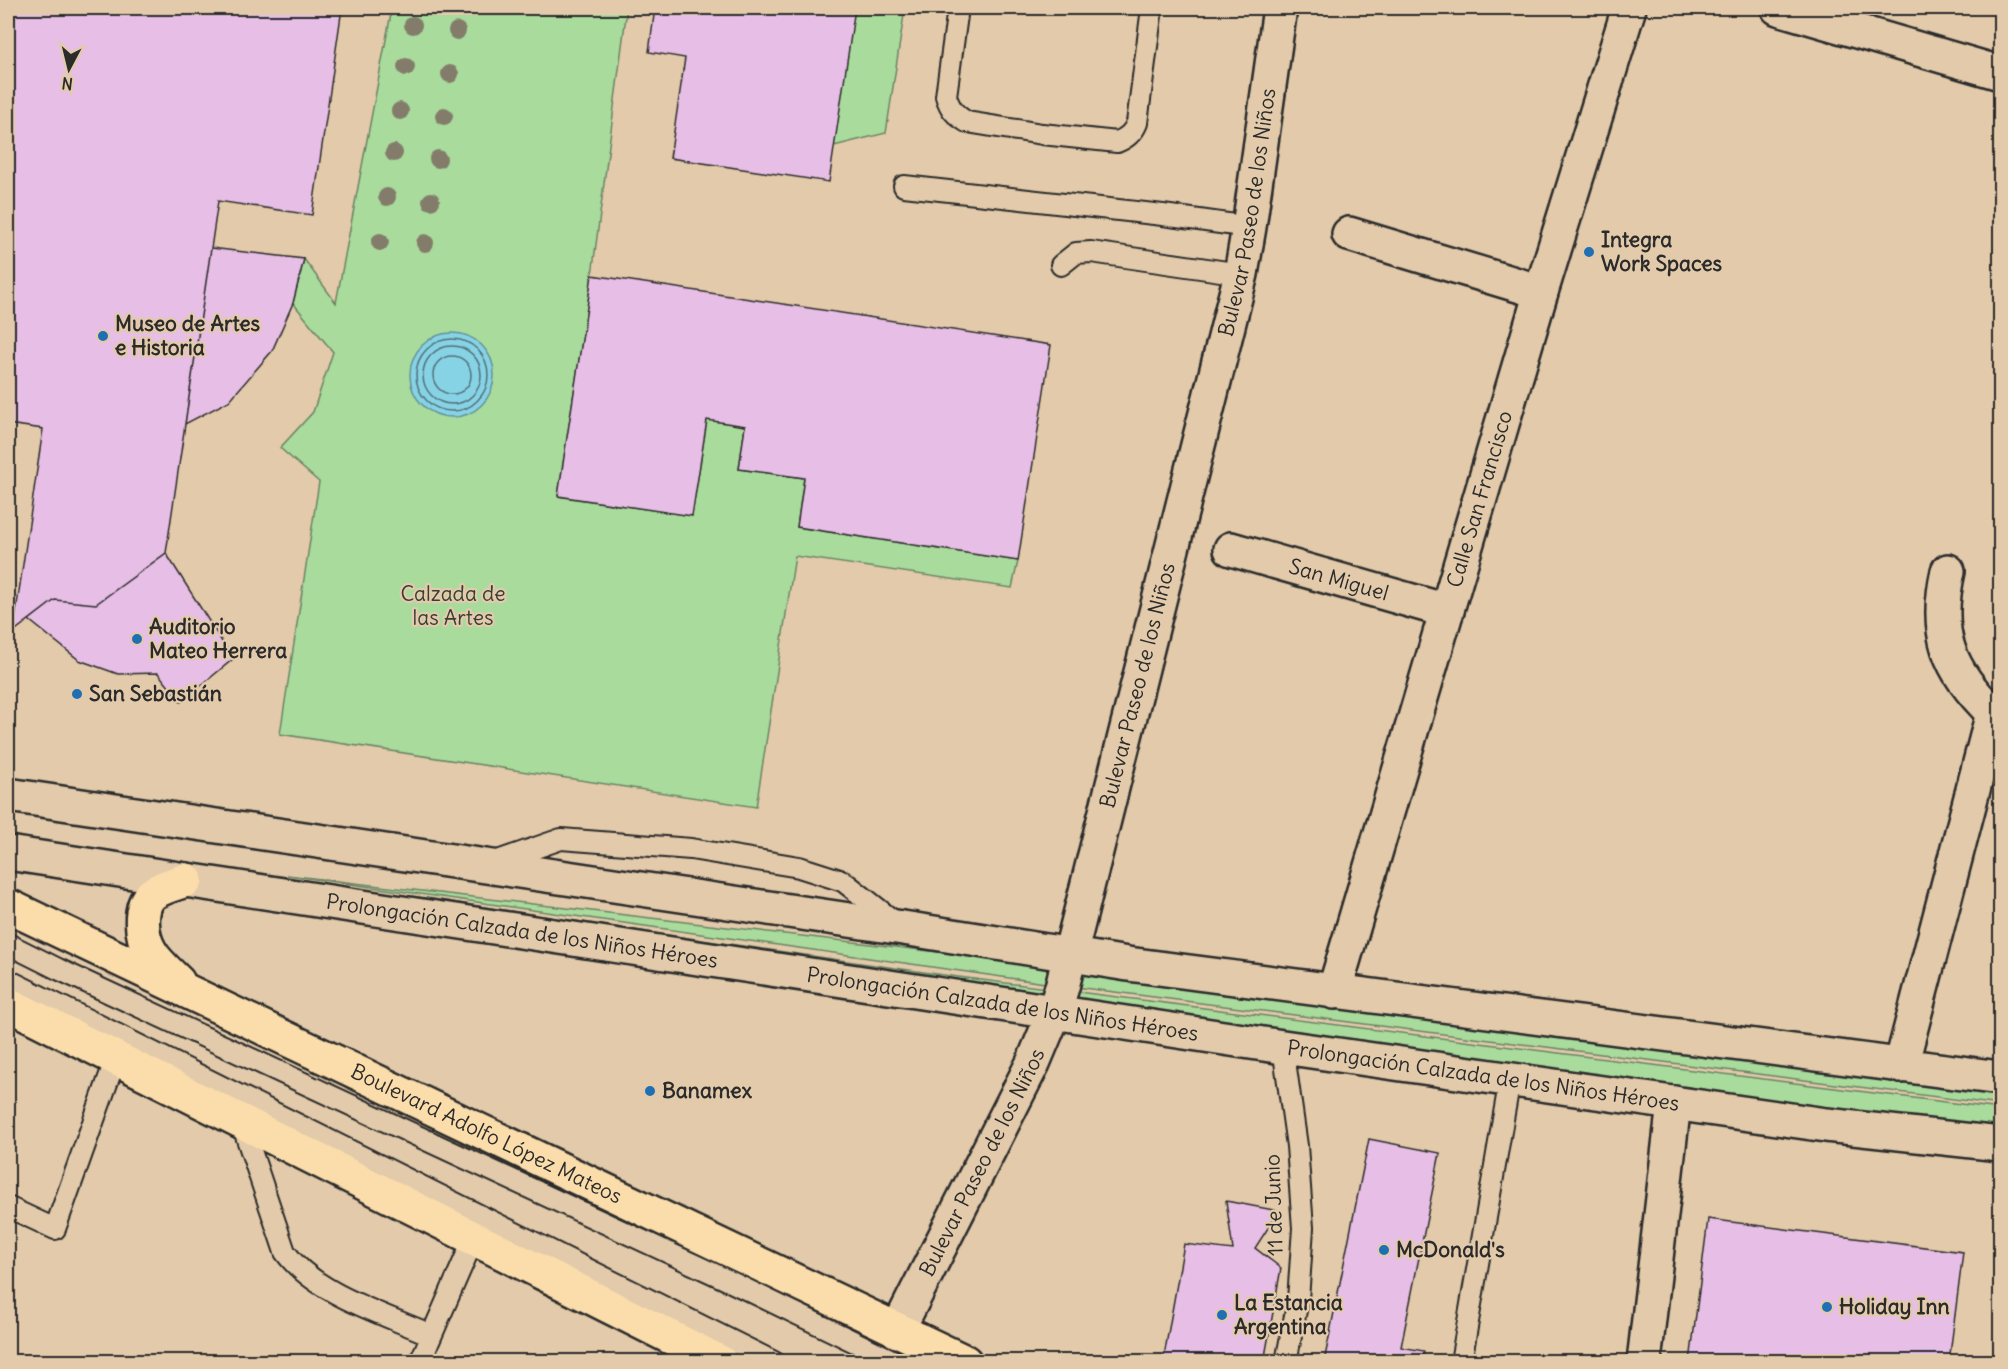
<svg xmlns="http://www.w3.org/2000/svg" width="2008" height="1369" font-family="Delius,sans-serif">
<style>
.green{fill:#a8db9c;stroke:#6a8364;stroke-width:1.5}
.water{fill:#87d3e6;stroke:#62909b;stroke-width:1.5}
.lines{fill:none;stroke-linecap:round;stroke-linejoin:round}
.shore{stroke:#506e76;stroke-width:1.5}
.building{fill:#e7bee6;stroke:#2b2b2b;stroke-width:1.5}
.service-casing{stroke:#2b2b2b;stroke-width:24}
.minor-casing{stroke:#2b2b2b;stroke-width:38}
.tertiary-casing{stroke:#2b2b2b;stroke-width:38}
.primary-casing{stroke:#2b2b2b;stroke-width:38}
.service{stroke:#e2caaa;stroke-width:20}
.minor{stroke:#e2caaa;stroke-width:33}
.tertiary{stroke:#e2caaa;stroke-width:33}
.primary{stroke:#fbddab;stroke-width:33}
.tree{fill:#847c6a}
.poi-dot{fill:#1f6fb2;stroke:#e2caaa;stroke-width:2}
.labels{text-anchor:middle;stroke-width:4.5;stroke-linejoin:round;paint-order:stroke}
.street-label{font-size:21px;fill:#2b2b2b;stroke:#e2caaa}
.poi-label{font-size:21px;font-weight:bold;fill:#2b2b2b;stroke:#e2caaa;text-anchor:start}
.park-label{font-size:21px;fill:#383d36;stroke:#e2caaa}
</style>
<rect width="100%" height="100%" fill="#e2caaa"/>
<filter id="ink" filterUnits="userSpaceOnUse"><feTurbulence type="fractalNoise" baseFrequency=".0167" numOctaves="2"/><feDisplacementMap in="SourceGraphic" scale="12" xChannelSelector="R" yChannelSelector="G"/><feConvolveMatrix kernelMatrix="1 2 1 2 8 2 1 2 1" color-interpolation-filters="sRGB"/></filter>
<g filter="url(#ink)">
<path class="green" d="M392,8h235l-35,267 -34,221 134,20 15,-96 38,6 -6,43 65,9 -7,49 221,34 -6,27 -217,-32 -39,251 -476,-73 39,-252 -39,-34 33,-36 20,-60 -40,-49 11,-44 32,44z
M854,8h51l-19,125 -52,13z
M219,873l208,25 226,35 298,43 1049,133v31z
M287,875l1614,191 99,15v24l-948,-121z"/>
<path class="water" d="M410 375a42 42 0 1 1 84 0a42 42 0 1 1-84 0Z"/>
<g class="lines">
<path class="shore" d="M416 375a36 36 0 1 1 72 0a36 36 0 1 1-72 0Z
M423 375a29 29 0 1 1 58 0a29 29 0 1 1-58 0Z
M433 375a19 19 0 1 1 38 0a19 19 0 1 1-38 0Z"/>
</g>
<path class="building" d="M8,8h334l-30,207 -94,-14 -52,352 -70,51 -41,-4 -42,32 30,-203 -35,-5z
M655,8h200l-26,174 -159,-24 15,-100 -36,-6z
M211,248l93,11 -11,44 -21,48 -43,50 -44,23z
M592,275l459,70 -33,216 -221,-34 7,-49 -65,-9 6,-43 -38,-6 -15,96 -134,-20z
M166,553l67,106 -52,43 -23,-29 -40,1 -39,-14 -50,-40 26,-20 41,4z
M1369,1139l71,14 -39,194 23,4 -2,11h-98z
M1226,1201l53,10 -24,37 26,20 -17,94h-101l21,-118 49,6z
M1708,1219l255,33 -14,110h-259z"/>
<g class="lines">
<g class="service-casing">
<path id="service" d="M958,8l-12,88c4,13 9,19 21,26l75,12 75,8c10,-4 16,-9 20,-19l15,-115
M904,186l259,29 86,12
M1061,265l15,-12 15,-1 150,22
M492,863l69,-24 130,10 108,18 44,14 53,42
M8,944l50,25 665,309 173,84
M8,980l766,382
M1283,1047l14,99 6,82 -5,72 -12,62
M241,1121l44,131c30,42 99,62 146,83
M8,1207l47,22 61,-171
M420,1362l54,-124
M1461,1362l49,-283"/>
</g>
<g class="minor-casing">
<g id="minor">
<path d="M1778,8l222,65"/>
<path d="M1349,234l192,58"/>
<path id="s1" d="M1231,549l216,62"/>
<path d="M1948,571c-14,62 0,99 45,142"/>
<path id="s2" d="M1334,992l207,-700 88,-284"/>
<path d="M1901,1066l92,-353"/>
<path d="M1644,1362l30,-259"/>
</g>
</g>
<g class="tertiary-casing">
<g id="tertiary">
<path d="M8,795l895,133 225,36 872,114"/>
<path id="s3" d="M8,853l1275,194 543,78 174,19"/>
<path id="s4" d="M897,1331l136,-268 21,-50 8,-26 179,-713 8,-47 31,-219"/>
</g>
</g>
<g class="primary-casing">
<g id="primary">
<path id="s5" d="M8,906l957,456"/>
<path d="M178,982c-9,-9 -22,-20 -28,-31 -9,-15 -12,-44 2,-57 9,-7 23,-10 34,-14"/>
<path d="M8,1004l712,358"/>
</g>
</g>
<use href="#service" class="service"/>
<use href="#minor" class="minor"/>
<use href="#tertiary" class="tertiary"/>
<use href="#primary" class="primary"/>
</g>
<g class="tree">
<circle cx="413" cy="25" r="9"/>
<circle cx="457" cy="31" r="9"/>
<circle cx="406" cy="67" r="9"/>
<circle cx="450" cy="74" r="9"/>
<circle cx="400" cy="111" r="9"/>
<circle cx="444" cy="116" r="9"/>
<circle cx="394" cy="153" r="9"/>
<circle cx="438" cy="159" r="9"/>
<circle cx="387" cy="197" r="9"/>
<circle cx="431" cy="201" r="9"/>
<circle cx="380" cy="242" r="9"/>
<circle cx="425" cy="243" r="9"/>
</g>
</g>
<g class="poi-dot">
<circle cx="1589" cy="252" r="6"/>
<circle cx="103" cy="336" r="6"/>
<circle cx="137" cy="639" r="6"/>
<circle cx="77" cy="694" r="6"/>
<circle cx="650" cy="1091" r="6"/>
<circle cx="1384" cy="1250" r="6"/>
<circle cx="1827" cy="1307" r="6"/>
<circle cx="1222" cy="1315" r="6"/>
</g>
<g class="labels">
<g class="street-label">
<text dy="7" stroke="none"><textPath href="#s4" startOffset="1179">Bulevar Paseo de los Niños</textPath></text>
<text dy="7" stroke="none"><textPath href="#s2" startOffset="514">Calle San Francisco</textPath></text>
<text dy="7" stroke="none"><textPath href="#s1" startOffset="112">San Miguel</textPath></text>
<text dy="7" stroke="none"><textPath href="#s4" startOffset="693">Bulevar Paseo de los Niños</textPath></text>
<text dy="7" stroke="none"><textPath href="#s3" startOffset="520">Prolongación Calzada de los Niños Héroes</textPath></text>
<text dy="7" stroke="none"><textPath href="#s3" startOffset="1006">Prolongación Calzada de los Niños Héroes</textPath></text>
<text dy="7" stroke="none"><textPath href="#s3" startOffset="1492">Prolongación Calzada de los Niños Héroes</textPath></text>
<text dy="7" stroke="none"><textPath href="#s5" startOffset="530">Boulevard Adolfo López Mateos</textPath></text>
<text dy="7" stroke="none"><textPath href="#s4" startOffset="189">Bulevar Paseo de los Niños</textPath></text>
<text transform="translate(1274 1205) rotate(-92)" y="7">11 de Junio</text>
</g>
<g class="poi-label">
<text x="1601" y="247">Integra<tspan x="1601" dy="24">Work Spaces</tspan></text>
<text x="115" y="331">Museo de Artes<tspan x="115" dy="24">e Historia</tspan></text>
<text x="149" y="634">Auditorio<tspan x="149" dy="24">Mateo Herrera</tspan></text>
<text x="89" y="701">San Sebastián</text>
<text x="662" y="1098">Banamex</text>
<text x="1396" y="1257">McDonald's</text>
<text x="1234" y="1310">La Estancia<tspan x="1234" dy="24">Argentina</tspan></text>
<text x="1839" y="1314">Holiday Inn</text>
</g>
<g class="park-label">
<text x="453" y="601">Calzada de<tspan x="453" dy="24">las Artes</tspan></text>
</g>
</g>
<rect width="2008" height="1369" fill="none" stroke="#e2caaa" stroke-width="30"/>
<rect x="15" y="15" width="1978" height="1339" fill="none" stroke="#2b2b2b" stroke-width="2" filter="url(#ink)"/>
<g transform="translate(69 69) rotate(187)" stroke="#e2caaa" stroke-width="4.5" paint-order="stroke">
<path d="M0-4.5L10 22L0 15L-10 22Z" fill="#2b2b2b"/>
<text y="-9" font-size="16" font-weight="bold" text-anchor="middle" fill="#2b2b2b">N</text>
</g>
</svg>
